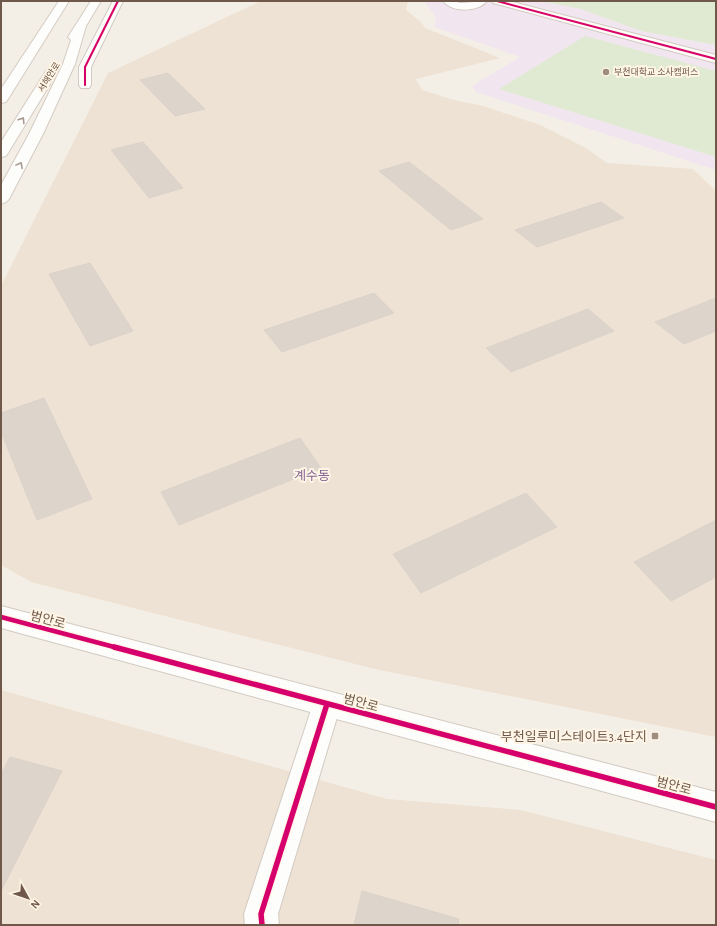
<svg xmlns="http://www.w3.org/2000/svg" width="717" height="926" font-family="'Alegreya Sans','Noto Sans KR',sans-serif">
<style>
.residential{fill:#ede2d3}
.education{fill:#f1e6ef}
.green{fill:#e0ead2}
.building{fill:#ddd5cc;stroke:#dcd2c9}
.lines{fill:none;stroke-linecap:round;stroke-linejoin:round}
.minor-casing{stroke:#d2cac2;stroke-width:2}
.tertiary-casing{stroke:#d2cac2;stroke-width:2}
.secondary-casing{stroke:#d4cbc3;stroke-width:2}
.minor{fill:#fdfdfb;fill-rule:evenodd}
.tertiary{fill:#fdfdfb;fill-rule:evenodd}
.secondary{fill:#fdfdfb;fill-rule:evenodd}
.cycleway-far2-casing{stroke:#fef5e6;stroke-width:3.5}
.cycleway-far1-casing{stroke:#fef5e6;stroke-width:7}
.cycleway-casing{stroke:#fef5e6;stroke-width:8}
.cycleway-far2{stroke:#d6006c;stroke-width:2}
.cycleway-far1{stroke:#d6006c;stroke-width:4.5}
.cycleway{stroke:#d6006c;stroke-width:5.5}
.oneway{stroke:#a89a91}
.poi-dot{fill:#9e8d81;stroke:#fef5e6;stroke-width:1.5}
.labels{text-anchor:middle;stroke-width:4;stroke-linejoin:round;paint-order:stroke}
.far-poi-label{font-size:9px;fill:#6f584a;stroke:#fef5e6;text-anchor:start}
.far-street-label{font-size:9px;fill:#6f584a;stroke:#fef5e6}
.quarter-label{font-size:13px;fill:#856592;stroke:#fef5e6}
.near-street-label{font-size:13px;fill:#6f584a;stroke:#fef5e6}
.near-poi-label{font-size:13px;fill:#6f584a;stroke:#fef5e6;text-anchor:end}
</style>
<rect width="100%" height="100%" fill="#f4efe6"/>
<path class="residential" d="M261,1h147l-2,9 15,12 4,6 75,30 -84,21 6,11 32,10 29,6 57,19 46,23 21,15 86,6 23,22v546l-341,-68 -344,-87 -30,-17v-279l107,-213z
M1,690l386,109 134,11 195,50v65h-715z"/>
<path class="education" d="M424,1h116l41,8 60,22 75,14v125l-240,-78 -4,-6 48,-29 -86,-30 2,-10z"/>
<path class="green" d="M540,1h176v44l-75,-14 -60,-22z
M585,36l131,35v86l-217,-68z"/>
<path class="building" d="M168,73l37,36 -30,7 -35,-36z
M143,142l40,46 -34,10 -38,-48z
M409,162l74,57 -32,11 -72,-59z
M601,202l23,16 -87,29 -22,-17z
M90,263l43,68 -43,15 -41,-72z
M374,293l20,20 -112,39 -18,-22z
M716,298v33l-32,13 -29,-22z
M588,309l26,22 -103,41 -25,-24z
M44,398l48,101 -55,21 -36,-88v-19z
M300,438l21,30 -142,57 -18,-33z
M526,493l31,34 -136,66 -28,-39z
M716,520v57l-45,24 -37,-39z
M10,757l52,14 -61,120v-117z
M362,891l97,28 -1,6h-104z"/>
<g class="lines">
<g class="minor-casing">
<path id="minor" d="M113,1h10l-32,66v18l-2,3h-8l-2,-3v-18z
M443,1h12l5,2 27,-2c-9,11 -35,12 -44,0z
M492,1h17l207,54v8l-223,-60z
M327,691l10,4 4,9 -63,210 1,11h-34l-1,-11 69,-210 4,-9z"/>
</g>
<g class="tertiary-casing">
<path id="tertiary" d="M1,606l715,186v30l-715,-194z"/>
</g>
<g class="secondary-casing">
<path id="secondary" d="M59,1h10l-61,98 -2,3 -5,1v-14z
M91,1h10l-15,25 -11,38 -32,70 -34,65 -3,3 -5,2v-19l28,-51 34,-70 8,-24 -3,-3z
M52,67l4,1 2,3 -50,82 -2,3 -5,1v-15l45,-71 2,-3z"/>
</g>
<use href="#minor" class="minor"/>
<use href="#tertiary" class="tertiary"/>
<use href="#secondary" class="secondary"/>
<g class="cycleway-far2-casing">
<path id="cycleway-far2" d="M497,1l219,58
M85,85v-18l33,-66"/>
</g>
<g class="cycleway-far1-casing">
<path id="cycleway-far1" d="M1,617l117,31"/>
</g>
<g class="cycleway-casing">
<path id="cycleway" d="M114,647l602,160
M262,925l-1,-11 66,-210"/>
</g>
<use href="#cycleway-far2" class="cycleway-far2"/>
<use href="#cycleway-far1" class="cycleway-far1"/>
<use href="#cycleway" class="cycleway"/>
</g>
<defs><path id="oneway-chevron" d="M-2-3.5L2.5 0L-2 3.5" fill="none" stroke-width="1.6" stroke-linecap="round" stroke-linejoin="round"/></defs>
<g class="oneway">
<use href="#oneway-chevron" transform="translate(22 120) rotate(-58)"/>
<use href="#oneway-chevron" transform="translate(20 165) rotate(-62)"/>
</g>
<g class="poi-dot">
<circle cx="606" cy="72" r="4"/>
<rect x="651" y="732" width="8" height="8" rx="2"/>
</g>
<g class="labels">
<g class="far-poi-label">
<text x="614" y="75">부천대학교 소사캠퍼스</text>
</g>
<g class="far-street-label">
<text transform="translate(49 77) rotate(-58)" y="3">서해안로</text>
</g>
<g class="quarter-label">
<text x="312" y="480">계수동</text>
</g>
<g class="near-street-label">
<text transform="translate(48 619) rotate(15)" y="5">범안로</text>
<text transform="translate(361 702) rotate(15)" y="5">범안로</text>
<text transform="translate(674 785) rotate(15)" y="5">범안로</text>
</g>
<g class="near-poi-label">
<text x="647" y="741">부천일루미스테이트3.4단지</text>
</g>
</g>
<rect width="717" height="926" fill="none" stroke="#6f584a" stroke-width="4"/>
<g transform="translate(28 898) rotate(130)" stroke="#fef5e6" stroke-width="3" paint-order="stroke">
<path d="M0-3L7 15L0 10L-7 15Z" fill="#6f584a"/>
<text y="-6" font-size="11" font-weight="bold" text-anchor="middle" fill="#6f584a">N</text>
</g>
</svg>
